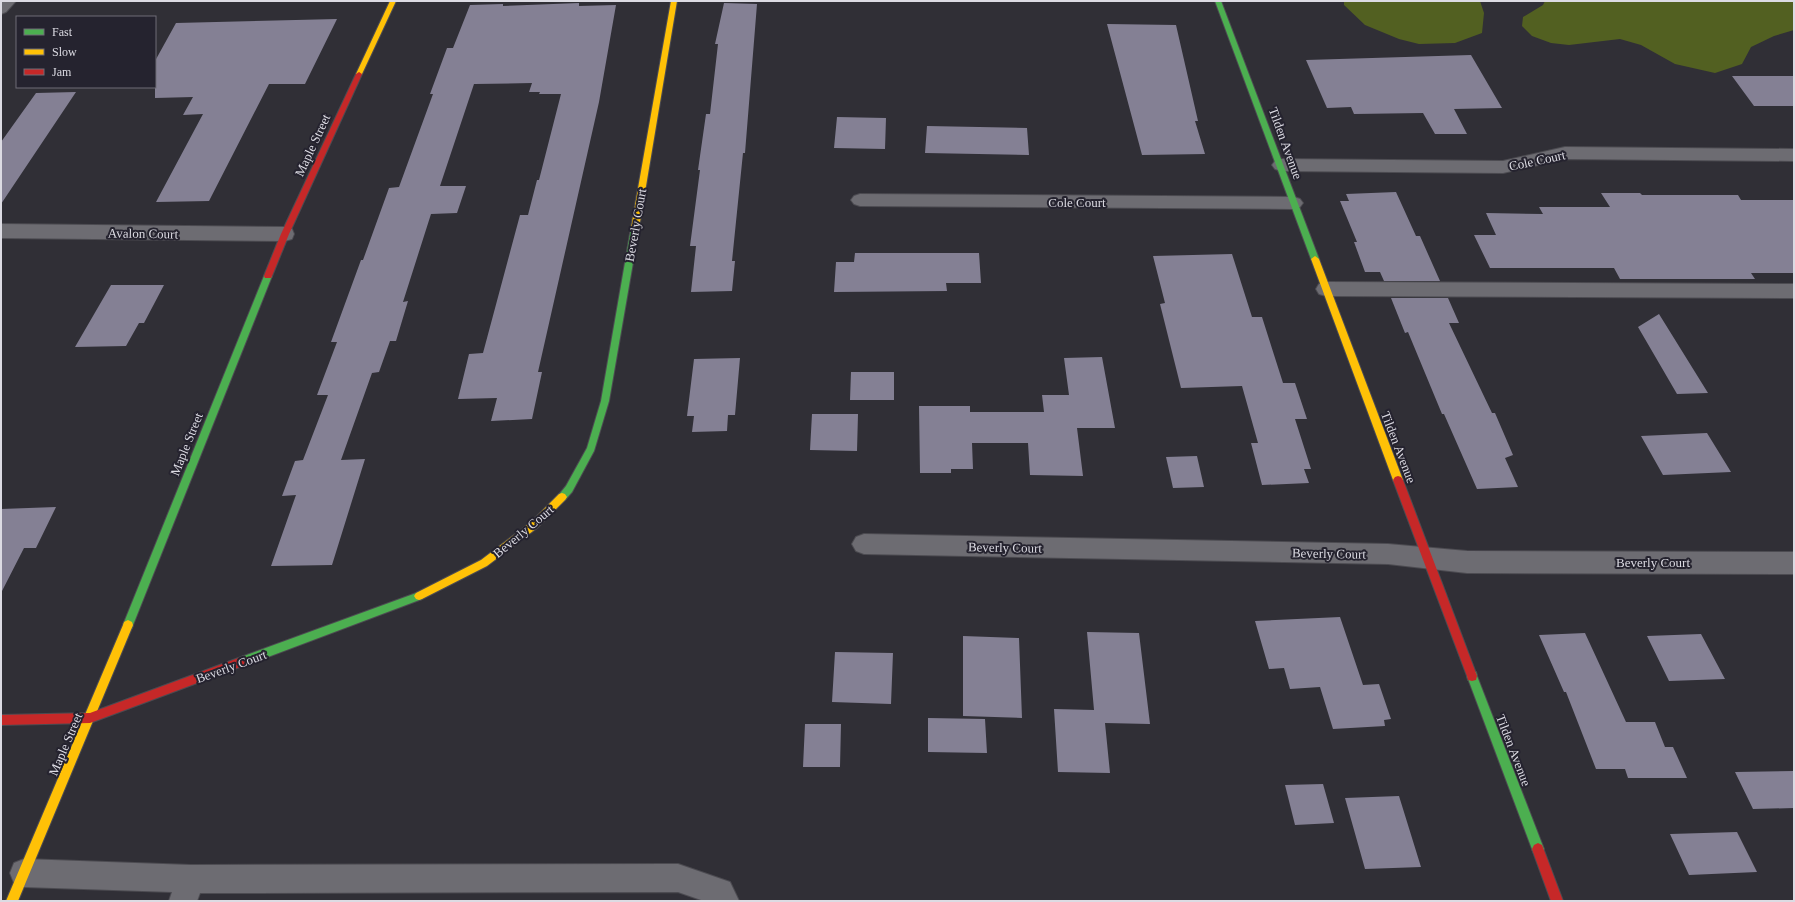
<svg xmlns="http://www.w3.org/2000/svg" width="1795" height="902" font-family="'Times New Roman',serif">
<style>
.forest{fill:#526021}
.building{fill:#848094}
.lines{fill:none;stroke-linecap:round;stroke-linejoin:round}
.lane-casing{stroke:#4c4b51;stroke-width:2}
.street-casing{stroke:#4c4b51;stroke-width:2}
.fast-casing{stroke:#4c4b51;stroke-width:2}
.slow-casing{stroke:#4c4b51;stroke-width:2}
.jam-casing{stroke:#4c4b51;stroke-width:2}
.lane{fill:#6d6c72;fill-rule:evenodd}
.street{fill:#6d6c72;fill-rule:evenodd}
.fast{fill:#4caf50;fill-rule:evenodd}
.slow{fill:#ffc107;fill-rule:evenodd}
.jam{fill:#c62828;fill-rule:evenodd}
.labels{text-anchor:middle;stroke-width:4;stroke-linejoin:round;paint-order:stroke}
.street-label{font-size:13px;fill:#dcdbe3;stroke:#25232f}
</style>
<rect width="100%" height="100%" fill="#302f36"/>
<path class="forest" d="M1344,1h136l4,12 -2,20 -27,10 -36,1 -20,-5 -34,-14 -21,-20z
M1545,1h249v29l-20,6 -23,11 -9,17 -27,9 -40,-9 -34,-19 -21,-6 -51,6 -18,-2 -19,-7 -10,-10 1,-9 20,-12z"/>
<path class="building" d="M579,3v3l37,-1 -17,97 -61,270h4l-10,47 -41,2 6,-23 -39,1 11,-45 14,-1 37,-138h8l9,-35h2l22,-86h-22l1,-2h-11l3,-9 -58,1 -34,102h26l-9,27 -26,1 -28,88 5,-1 -12,40h-6l-11,31 -7,1 -31,87 24,-1 -33,106 -61,1 25,-71 -14,1 13,-35 8,-1 25,-65h-11l20,-53h-6l30,-82h2l26,-72 10,-1 34,-93h-3l17,-46h6l17,-43 33,-1v2z
M724,3l33,1 -12,149h-2l-11,108h3l-3,30 -41,1 5,-46h-6l10,-76h-2l8,-56h4l8,-70h-3z
M337,19l-32,65h-36l-60,117 -53,1 47,-88 -20,1 10,-18 -38,1v-37l21,-38z
M1107,24l69,1 22,96h-3l10,33 -63,1z
M1471,55l31,53 -48,1 13,25h-32l-12,-21 -69,1 -3,-7 -24,1 -21,-48z
M1732,76h62v30h-40z
M76,92l-75,112v-62l35,-49z
M837,117l49,1 -1,31 -51,-1z
M927,126l100,2 2,27 -104,-2z
M1396,192l20,44h4l20,45h-56l-4,-9h-15l-11,-30h3l-17,-41h9l-3,-7z
M1601,193h39l2,2h96l3,5h53v73h-43l4,6h-135l-6,-11h-124l-16,-33h22l-10,-22 57,1 -4,-7h71z
M855,253h124l2,30h-35l1,8 -113,1 2,-30h18z
M1232,254l20,63h10l21,66h12l12,36h-12l16,50h-7l5,14 -47,2 -11,-42h7l-16,-57 -61,2 -21,-84 5,-1 -12,-47z
M111,285h53l-20,38h-5l-13,23 -51,1z
M1391,298h57l11,25h-10l43,90h3l18,42 -8,3 13,29 -41,2 -33,-75h-2l-34,-82 -3,1z
M1659,314l49,79 -31,1 -39,-67z
M1102,357l13,71h-38l6,48 -53,-1 -2,-32h-56l1,26h-22v4h-31l-1,-67h51v6h74l-2,-17h27l-5,-37z
M740,358l-5,57h-7l-1,16 -35,1 2,-16h-7l7,-57z
M851,372h43v28h-44z
M812,414h46l-1,37 -47,-1z
M1707,433l24,39 -68,3 -22,-39z
M1197,456l7,31 -31,1 -7,-31z
M56,507l-20,41h-12l-23,45v-84z
M1340,617l23,68 16,-1 12,35 -7,1 1,6 -52,3 -13,-42 -30,2 -6,-21 -15,1 -14,-48z
M1087,632l52,1 11,91 -45,-1 5,50 -52,-1 -4,-63 40,1z
M1585,633l41,89h29l10,25h8l14,31h-59l-3,-9h-29l-30,-77h-2l-25,-57z
M1701,634l24,45 -56,2 -22,-45z
M963,636l56,2 3,80 -59,-2z
M835,652l58,1 -2,51 -59,-2z
M928,718l57,1 2,34 -59,-1z
M805,724h36l-1,43h-37z
M1794,771v37l-41,1 -18,-37z
M1323,784l11,39 -39,2 -10,-40z
M1399,796l22,71 -56,2 -20,-71z
M1737,832l20,40 -68,3 -19,-41z"/>
<g class="lines">
<g class="lane-casing">
<path id="lane" d="M1326,282l468,2v14l-468,-2 -7,-2 -3,-5 3,-5z
M24,859l167,6 487,-1 52,18 9,19h-35l-26,-9 -478,1 -3,8h-28l3,-9 -148,-5 -10,-4 -4,-10 4,-10z"/>
</g>
<g class="street-casing">
<path id="street" d="M1,1h15l-10,11 -5,2z
M1565,147l229,2v12l-229,-2 -62,14 -222,-2 -6,-2 -3,-4 3,-4 6,-2 222,2z
M860,194l434,3 6,2 3,4 -3,4 -6,2 -434,-3 -6,-2 -3,-4 3,-4z
M1,224l284,3 7,2 2,5 -2,5 -7,2 -284,-3z
M864,534l524,10 79,7 327,1v22l-327,-1 -79,-9 -524,-10 -8,-3 -4,-7 4,-7z"/>
</g>
<g class="fast-casing">
<path id="fast" d="M1215,1h6l98,258 -1,2 -3,1 -4,-3z
M635,225l4,3 -30,173 -15,50 -22,41 -7,8 -3,1 -3,-1 -2,-3 9,-11 21,-38 14,-47 30,-173z
M268,273l4,3 -139,349 -1,3 -4,2 -4,-2 -1,-3 141,-349z
M419,592l3,1 2,3 -2,3 -178,67 -4,-2 -1,-3 1,-3 4,-2z
M1472,671l4,1 1,4 67,173 -2,4 -4,2 -4,-2 -2,-4 -65,-173 1,-4z"/>
</g>
<g class="slow-casing">
<path id="slow" d="M390,1h6l-34,73 -3,2 -2,-1 -1,-1z
M671,1h6l-38,227 -4,3 -4,-3z
M1315,256l4,3 84,221 -2,3 -3,1 -3,-1 -2,-3 -82,-221z
M562,493l3,1 2,3 -2,3 -28,28 -50,38 -65,33 -3,1 -3,-1 -2,-3 2,-3 65,-33 50,-38 28,-28z
M128,620l4,2 1,3 -115,276h-12l117,-276 1,-3z"/>
</g>
<g class="jam-casing">
<path id="jam" d="M359,72l3,2 -73,160 -17,42 -1,2h-6l-1,-2 17,-42 75,-160z
M1398,476l3,1 2,3 74,196 -1,4 -4,1 -4,-1 -1,-4 -74,-196 2,-3z
M244,656l4,2 1,3 -1,3 -158,59 -89,2v-10l89,-2z
M1538,843l4,2 21,56h-12l-19,-52 2,-4z"/>
</g>
<use href="#lane" class="lane"/>
<use href="#street" class="street"/>
<use href="#fast" class="fast"/>
<use href="#slow" class="slow"/>
<use href="#jam" class="jam"/>
</g>
<g class="labels">
<g class="street-label">
<text transform="translate(1286 143) rotate(70)" y="5">Tilden Avenue</text>
<text transform="translate(312 145) rotate(-65)" y="5">Maple Street</text>
<text transform="translate(1537 160) rotate(-12)" y="5">Cole Court</text>
<text x="1077" y="207">Cole Court</text>
<text transform="translate(635 225) rotate(-80)" y="5">Beverly Court</text>
<text transform="translate(143 233) rotate(1)" y="5">Avalon Court</text>
<text transform="translate(186 444) rotate(-68)" y="5">Maple Street</text>
<text transform="translate(1399 447) rotate(69)" y="5">Tilden Avenue</text>
<text transform="translate(523 531) rotate(-40)" y="5">Beverly Court</text>
<text transform="translate(1005 547) rotate(1)" y="5">Beverly Court</text>
<text transform="translate(1329 553) rotate(1)" y="5">Beverly Court</text>
<text x="1653" y="567">Beverly Court</text>
<text transform="translate(231 666) rotate(-20)" y="5">Beverly Court</text>
<text transform="translate(65 744) rotate(-67)" y="5">Maple Street</text>
<text transform="translate(1514 750) rotate(69)" y="5">Tilden Avenue</text>
</g>
</g>
<rect width="1795" height="902" fill="none" stroke="#dcdbe3" stroke-width="4"/>
<rect x="16" y="16" width="140" height="72" fill="#25232f" stroke="#6e6d77"/>
<rect x="24" y="29" width="20" height="6" fill="#4caf50" stroke="#6e6d77"/>
<text x="52" y="36" font-size="12" fill="#dcdbe3">Fast</text>
<rect x="24" y="49" width="20" height="6" fill="#ffc107" stroke="#6e6d77"/>
<text x="52" y="56" font-size="12" fill="#dcdbe3">Slow</text>
<rect x="24" y="69" width="20" height="6" fill="#c62828" stroke="#6e6d77"/>
<text x="52" y="76" font-size="12" fill="#dcdbe3">Jam</text>
</svg>
